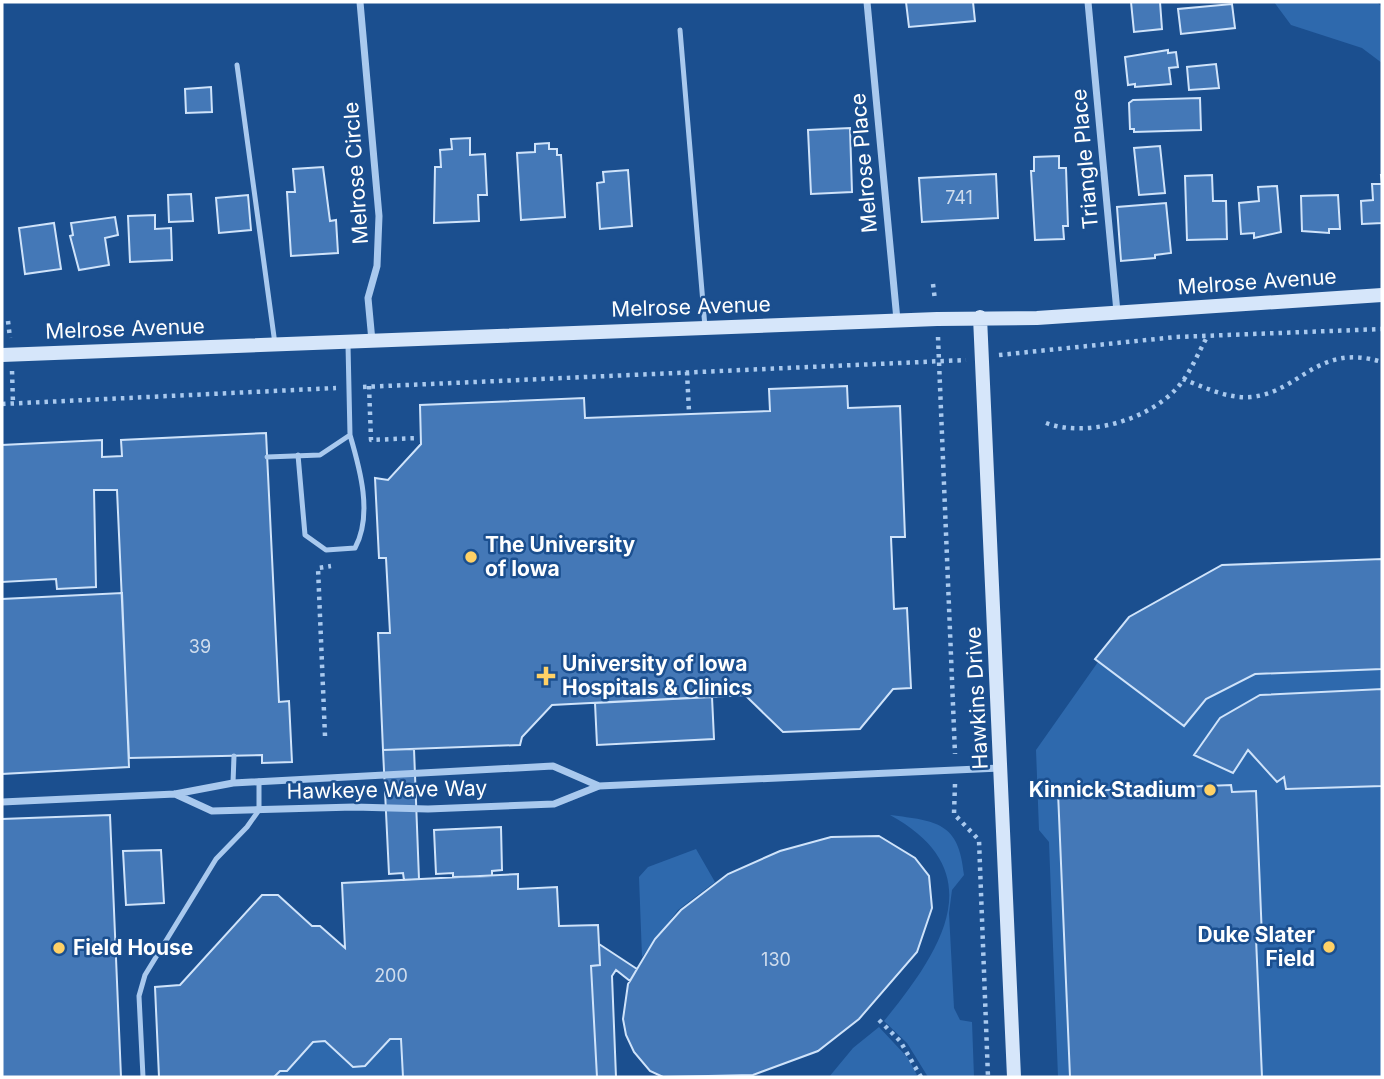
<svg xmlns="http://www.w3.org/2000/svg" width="1384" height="1079" font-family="Inter,sans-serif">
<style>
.green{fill:#2e69ad}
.building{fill:#4478b7;stroke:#cfe3fa;stroke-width:2}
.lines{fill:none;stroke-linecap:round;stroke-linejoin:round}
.path{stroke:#a9c9ee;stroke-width:4.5;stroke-dasharray:3.5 5;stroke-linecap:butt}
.lane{stroke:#a9c9ee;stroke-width:5}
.street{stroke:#a9c9ee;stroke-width:7}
.secondary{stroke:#d6e6fa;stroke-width:14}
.poi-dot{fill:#ffd166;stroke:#1b4f8f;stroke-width:2.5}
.labels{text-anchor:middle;stroke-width:5;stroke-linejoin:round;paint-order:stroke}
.number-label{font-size:18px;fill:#d0dded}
.street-label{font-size:21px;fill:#fff;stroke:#1b4f8f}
.poi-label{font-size:21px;font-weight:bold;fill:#fff;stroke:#1b4f8f;text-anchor:start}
</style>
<rect width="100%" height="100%" fill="#1b4f8f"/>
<path class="green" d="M1274,2h103l5,5v56l-20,-15 -71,-23z
M1382,559v518h-324l-9,-235 -10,-12 -3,-80 62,-88 -3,-3 34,-42 93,-52z
M890,815c47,6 69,7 74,60l-12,15 -3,23 5,95 6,12 12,2 2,55h-46l-21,-34 -23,-22c57,-70 110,-149 6,-206z
M696,849l19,33 -37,28 -36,47 -3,-80 9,-10z
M879,1027l29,31 10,19h-89l24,-29z
M390,1039h11l2,38h-129l6,-6 7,-1 26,-28 12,-1 28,26 12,-1z"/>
<path class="building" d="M906,2h67l2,19 -66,6z
M1131,2h29l2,27 -28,3z
M1232,4l3,24 -54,6 -3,-25z
M1168,50v3l8,-1 2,15 -9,1 2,16 -36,3v-3l-7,1 -3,-28z
M1216,64l3,24 -30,2 -2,-23z
M211,87l1,25 -26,1 -1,-24z
M1200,98l1,32 -67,2v-3h-4l-1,-26 4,-3z
M850,128l2,64 -41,2 -3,-64z
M470,138v17l15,-1 2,41h-9l1,26 -45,2 1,-56h6l-1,-17 12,-1 -1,-10z
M549,143v6h8v6h4l4,62 -44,3 -4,-67 18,-1v-8z
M1160,146l5,47 -26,2 -5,-47z
M1059,156v12h7l2,58h-5l1,13 -29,1 -4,-69h3v-14z
M323,167l7,54 6,-1 2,33 -47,3 -4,-64h8l-2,-23z
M628,170l4,56 -32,3 -3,-46 7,-1 -1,-10z
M996,174l2,44 -76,4 -3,-44z
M1212,175l1,26h13l1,38 -40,1 -2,-64z
M1381,175h1v48l-20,1 -1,-23 12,-1 -1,-16h10z
M1277,186l4,46 -27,6v-5l-13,1 -2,-31 20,-2 -1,-14z
M191,194l2,27 -24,1 -1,-27z
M248,195l3,35 -32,3 -3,-35z
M1338,195l2,34h-11v4l-27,-2 -1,-35z
M1166,203l5,50 -16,2v3l-34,3 -4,-54z
M155,215v14l16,-1 1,32 -42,2 -2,-46z
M115,217l3,18 -13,3 4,27 -30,5 -9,-34 3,-1 -2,-12z
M54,223l7,46 -36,5 -6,-46z
M847,386l1,22 52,-2 5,131h-14l3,72 13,-1 4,80 -18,1 -33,40 -77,3 -38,-37 -193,10 -30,32 -2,8 -137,5 -5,-117h12l-4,-75h-7l-4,-80 13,2 33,-36 -1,-39 164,-7 1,20 185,-7 -1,-22z
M266,433l13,269 10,-1 3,61 -30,1v-8l-133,3 -12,-268h-23l2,97 -39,2 -1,-10 -54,3v-137l100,-5v17l20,-1 -1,-16z
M1382,559v110l-127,5 -49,25 -22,27 -89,-67 34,-42 93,-52z
M122,593l7,174 -127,7v11v-186z
M1382,689v97l-96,3 -2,-12 -7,5 -29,-32 -15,23 -39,-18 26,-37 40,-23z
M712,697l2,42 -117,6 -2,-42z
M414,749l5,130 -15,1 -1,-7 -14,1 -6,-124z
M1231,785l1,7 24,-1 6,147h-6l6,139h-192l-12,-285z
M110,815l11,262h-119v-258z
M501,827l1,43 -10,1v5l-39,1v-4l-17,1 -2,-44z
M879,836l36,22 14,18 3,32 -15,44 -58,67 -41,32 -65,24 -90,2 -13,-6 -16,-19 -8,-17 -3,-16 5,-35 27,-45 26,-29 47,-36 52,-23 51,-14z
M161,850l3,53 -38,2 -3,-54z
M518,874v15l39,-2 2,39 39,-1 2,40 -9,1 6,111h-194l-2,-38h-11l-25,27 -12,1 -28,-26 -12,1 -26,29h-7l-6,6h-115l-4,-90 25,-2 82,-90h16l34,31h8l25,22 -3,-65z
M599,944l38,25 -7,12 -14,-11 -4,6 4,101h-19l-6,-111 9,-1z"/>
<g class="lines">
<path class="path" d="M933,284l2,16
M8,321l2,17
M938,337l17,417
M999,355l177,-18 206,-8
M12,371l1,32
M687,372l2,40
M1183,379c20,8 45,20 68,18 50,-5 66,-55 131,-35
M369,386l2,54 46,-2
M363,387l603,-27
M2,404l334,-16
M1046,423c41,15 102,-3 131,-35 13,-14 21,-35 30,-51
M325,736l-7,-168 13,-2
M955,784l-1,30 25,26 9,237
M879,1020l21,21 21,36"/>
<path class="lane" d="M680,30l25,297
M237,65l38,279
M298,455l7,80 21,15 29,-2c18,-33 5,-79 -5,-113
M267,457l53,-2 30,-20 -2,-90
M233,783l1,-27
M143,1077l-4,-81 6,-21 71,-116 31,-32 12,-17v-29"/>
<path class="street" d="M360,2l19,214 -2,50 -9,32 4,43
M867,2l30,318
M1088,2l29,310
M175,794l37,17 142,-4 74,2 126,-5 45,-18 401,-18
M2,802l173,-8 58,-11 320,-17 46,20"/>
<path class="secondary" d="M980,317l34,760
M2,355l935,-36 100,-1 345,-23"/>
</g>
<g class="poi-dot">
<circle cx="471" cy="557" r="7"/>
<path d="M542.5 665.5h7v7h7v7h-7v7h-7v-7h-7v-7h7z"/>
<circle cx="1210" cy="790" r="7"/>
<circle cx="1329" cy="947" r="7"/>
<circle cx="59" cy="948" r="7"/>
</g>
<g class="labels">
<g class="number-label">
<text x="959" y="204">741</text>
<text x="200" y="653">39</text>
<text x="776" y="966">130</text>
<text x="391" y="982">200</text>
</g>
<g class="street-label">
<text transform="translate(1085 159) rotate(-95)" y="7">Triangle Place</text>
<text transform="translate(864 163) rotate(-95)" y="7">Melrose Place</text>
<text transform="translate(356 173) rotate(-94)" y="7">Melrose Circle</text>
<text transform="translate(1257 282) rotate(-4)" y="7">Melrose Avenue</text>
<text transform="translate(691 307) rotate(-2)" y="7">Melrose Avenue</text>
<text transform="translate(125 329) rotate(-2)" y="7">Melrose Avenue</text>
<text transform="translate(977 698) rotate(-93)" y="7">Hawkins Drive</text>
<text transform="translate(387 790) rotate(-1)" y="7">Hawkeye Wave Way</text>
</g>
<g class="poi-label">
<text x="485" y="552">The University<tspan x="485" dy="24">of Iowa</tspan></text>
<text x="562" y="671">University of Iowa<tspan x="562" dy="24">Hospitals &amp; Clinics</tspan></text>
<text x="1196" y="797" text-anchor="end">Kinnick Stadium</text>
<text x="1315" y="942" text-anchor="end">Duke Slater<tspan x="1315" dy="24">Field</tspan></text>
<text x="73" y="955">Field House</text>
</g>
</g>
<rect width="1384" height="1079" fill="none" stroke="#ffffff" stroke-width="7"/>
</svg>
